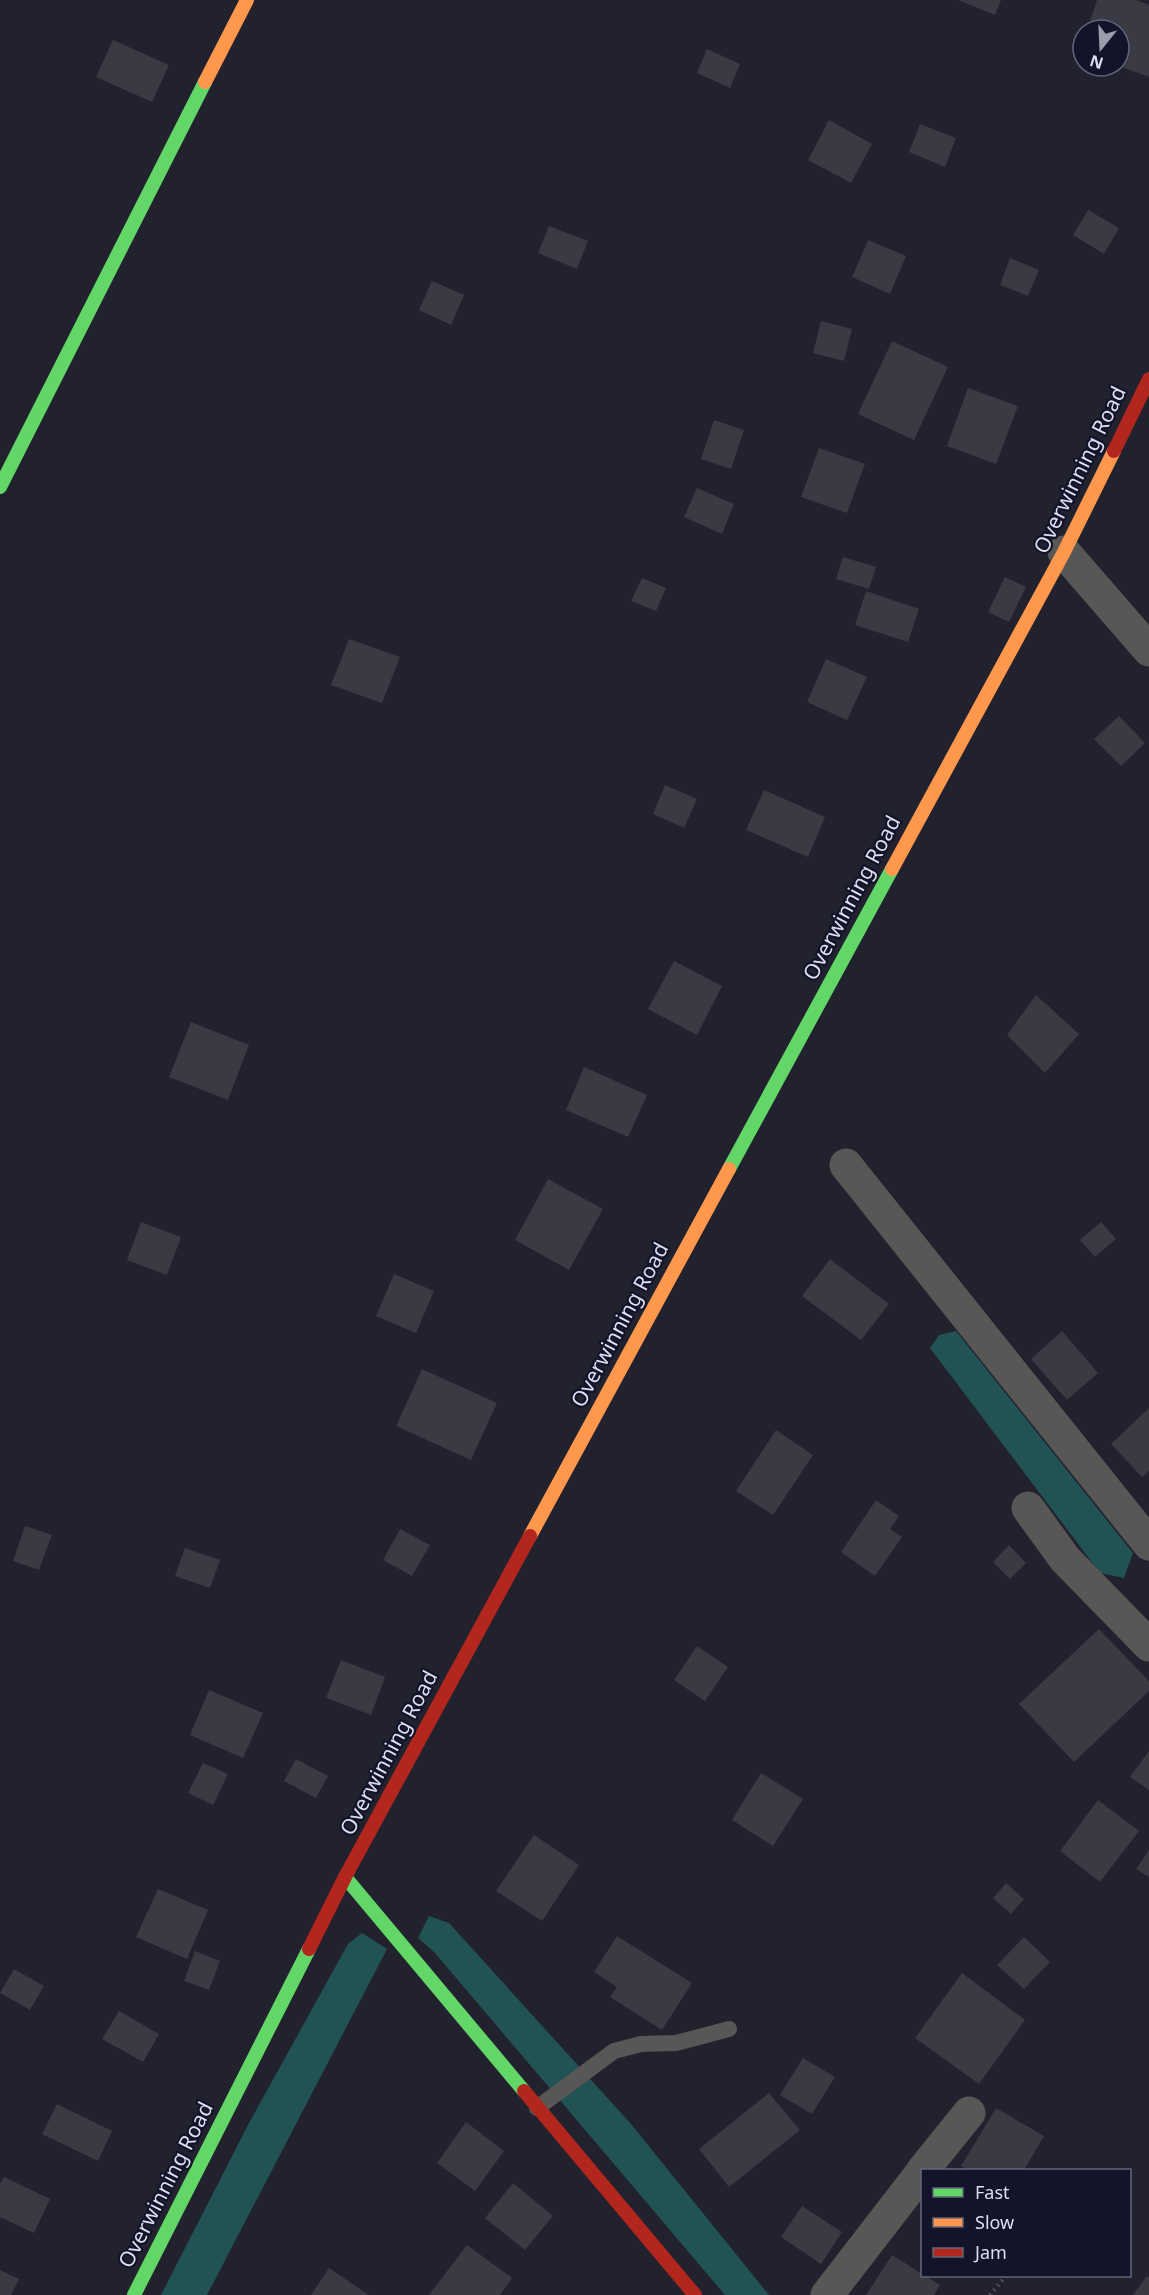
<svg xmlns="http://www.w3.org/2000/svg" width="1149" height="2295" font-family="'Noto Sans',sans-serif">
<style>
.water{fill:#215354}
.building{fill:#3a3a45}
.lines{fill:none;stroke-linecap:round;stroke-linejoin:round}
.path{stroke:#59585a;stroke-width:4;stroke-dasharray:1.5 4.5;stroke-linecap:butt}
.lane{stroke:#595755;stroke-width:16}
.street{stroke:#595755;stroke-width:33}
.fast{stroke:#63d668;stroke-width:14}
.slow{stroke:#ff974d;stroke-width:14}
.jam{stroke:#b3261e;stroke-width:14}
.labels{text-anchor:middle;stroke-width:4.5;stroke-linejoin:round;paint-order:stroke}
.street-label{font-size:21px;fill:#dddfef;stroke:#13142a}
</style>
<rect width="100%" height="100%" fill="#22222e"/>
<path class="water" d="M956,1331l177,222 -9,25 -24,-5 -170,-225 9,-13z
M429,1916l20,7 182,201 138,171h-44l-290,-342 -17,-15z
M362,1933l25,16 -180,346h-46l88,-172 99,-179z"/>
<path class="building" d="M958,0h43l-6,15z
M1097,0h39l13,5v72l-30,-11v-36h-32z
M113,40l56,25 -17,37 -56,-25z
M707,49l33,15 -10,24 -33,-15z
M829,120l43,24 -21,39 -43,-23z
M920,124l36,14 -11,29 -36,-15z
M1088,210l31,18 -15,26 -31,-19z
M549,226l39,15 -11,28 -39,-16z
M868,240l38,16 -16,38 -38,-17z
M1010,258l29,12 -11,26 -28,-11z
M432,281l32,14 -13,30 -32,-15z
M821,321l31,8 -8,32 -31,-8z
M892,341l56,26 -34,73 -56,-26z
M968,388l50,18 -22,58 -49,-18z
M714,420l30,10 -13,39 -30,-10z
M819,448l46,16 -18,49 -46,-16z
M697,488l37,16 -12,30 -38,-17z
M843,557l33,10 -7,22 -33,-10z
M1005,577l21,10 -17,35 -21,-10z
M642,578l24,10 -10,23 -25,-10z
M866,591l53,18 -11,33 -53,-17z
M349,639l51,18 -18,46 -51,-18z
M826,659l41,18 -20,43 -40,-18z
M1119,716l26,27 -24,23 -27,-27z
M665,785l32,14 -13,29 -31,-14z
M764,790l61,27 -17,40 -62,-27z
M674,961l48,25 -25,49 -49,-26z
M1036,995l43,39 -34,39 -38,-38z
M191,1022l58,23 -21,55 -59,-23z
M584,1067l63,28 -19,42 -62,-27z
M548,1179l55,30 -34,61 -54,-30z
M141,1222l40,15 -14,38 -40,-15z
M1101,1222l15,17 -21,18 -15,-17z
M830,1259l59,45 -28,36 -59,-44z
M394,1274l40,17 -18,42 -40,-17z
M1062,1331l36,42 -31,27 -36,-41z
M422,1369l75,34 -26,57 -75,-34z
M1149,1408v63l-7,6 -31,-33z
M776,1430l37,25 -40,60 -37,-24z
M876,1500l23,16 -9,13 12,8 -27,39 -34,-24z
M25,1526l27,9 -13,35 -26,-9z
M400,1529l30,16 -18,31 -29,-16z
M1009,1545l17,18 -16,16 -17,-17z
M185,1548l35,12 -10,28 -35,-12z
M1099,1629l50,52v10l-75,71 -55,-58z
M697,1646l31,21 -23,34 -31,-21z
M341,1660l44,17 -14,38 -45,-17z
M209,1690l54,23 -20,45 -53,-23z
M1149,1751v39l-19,-13z
M296,1759l32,17 -12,22 -32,-17z
M203,1763l25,11 -15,31 -25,-12z
M761,1773l42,26 -30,47 -41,-26z
M1098,1800l41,31 -39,51 -40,-31z
M534,1835l45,30 -37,56 -46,-30z
M1149,1850v27l-13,-8z
M1006,1883l18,16 -13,15 -18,-16z
M158,1889l50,21 -21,49 -51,-22z
M617,1936l75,47 -30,47 -52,-33 7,-10 -23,-15z
M1024,1937l26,25 -26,27 -27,-24z
M195,1951l25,10 -11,29 -25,-9z
M14,1969l30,17 -14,24 -30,-17z
M962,1973l63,47 -46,64 -64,-46z
M119,2011l40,23 -16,28 -41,-23z
M803,2058l32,19 -23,37 -32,-19z
M769,2093l31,37 -71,57 -30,-38z
M57,2104l55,27 -14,30 -56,-27z
M996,2108l48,28 -20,34h-56l-7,-4z
M466,2122l38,29 -29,40 -38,-28z
M4,2177l46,22 -16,34 -34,-16v-33z
M513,2183l40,33 -28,34 -40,-32z
M802,2206l40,26 -21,32 -40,-27z
M467,2245l45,33 -12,17h-71z
M892,2255l48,30 -6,10h-68z
M329,2268l40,27h-58z
M0,2270l19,9 -8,16h-11z
M1147,2276l2,1v18h-16z"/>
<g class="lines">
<path class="path" d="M990,2295l16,-19"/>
<path class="lane" d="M537,2108l77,-57 27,-7 35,-1 53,-14"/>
<path class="street" d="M1064,552l85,98
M846,1165l303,379
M1028,1508l37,51 84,86
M923,2170l46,-57
M827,2295l95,-123"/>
<path class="fast" d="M0,487l205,-405
M729,1169l163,-300
M345,1877l179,214
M134,2295l175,-346"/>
<path class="slow" d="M205,82l42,-82
M892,869l172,-317 50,-101
M530,1536l199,-367"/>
<path class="jam" d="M1114,451l35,-72
M309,1949l36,-72 185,-341
M524,2091l171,204"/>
</g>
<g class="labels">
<g class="street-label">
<text transform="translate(1080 470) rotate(-64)" y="7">Overwinning Road</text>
<text transform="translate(852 898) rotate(-62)" y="7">Overwinning Road</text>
<text transform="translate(620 1325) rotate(-62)" y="7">Overwinning Road</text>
<text transform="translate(389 1753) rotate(-62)" y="7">Overwinning Road</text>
<text transform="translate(166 2185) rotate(-63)" y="7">Overwinning Road</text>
</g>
</g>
<rect x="921" y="2169" width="210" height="108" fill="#13142a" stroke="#646579" stroke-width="1.5"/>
<rect x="933" y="2188" width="30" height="9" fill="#63d668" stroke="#646579" stroke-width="1.5"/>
<text x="975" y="2199" font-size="18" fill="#dddfef">Fast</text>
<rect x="933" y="2218" width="30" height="9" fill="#ff974d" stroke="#646579" stroke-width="1.5"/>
<text x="975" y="2229" font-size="18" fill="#dddfef">Slow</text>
<rect x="933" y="2248" width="30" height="9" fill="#b3261e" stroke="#646579" stroke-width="1.5"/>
<text x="975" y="2259" font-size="18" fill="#dddfef">Jam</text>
<g transform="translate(1101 48) rotate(198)"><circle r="28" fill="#13142a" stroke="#646579" stroke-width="1.5"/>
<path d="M0-4.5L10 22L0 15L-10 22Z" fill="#9c9dab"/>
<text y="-9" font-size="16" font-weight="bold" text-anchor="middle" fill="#dddfef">N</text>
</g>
</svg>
